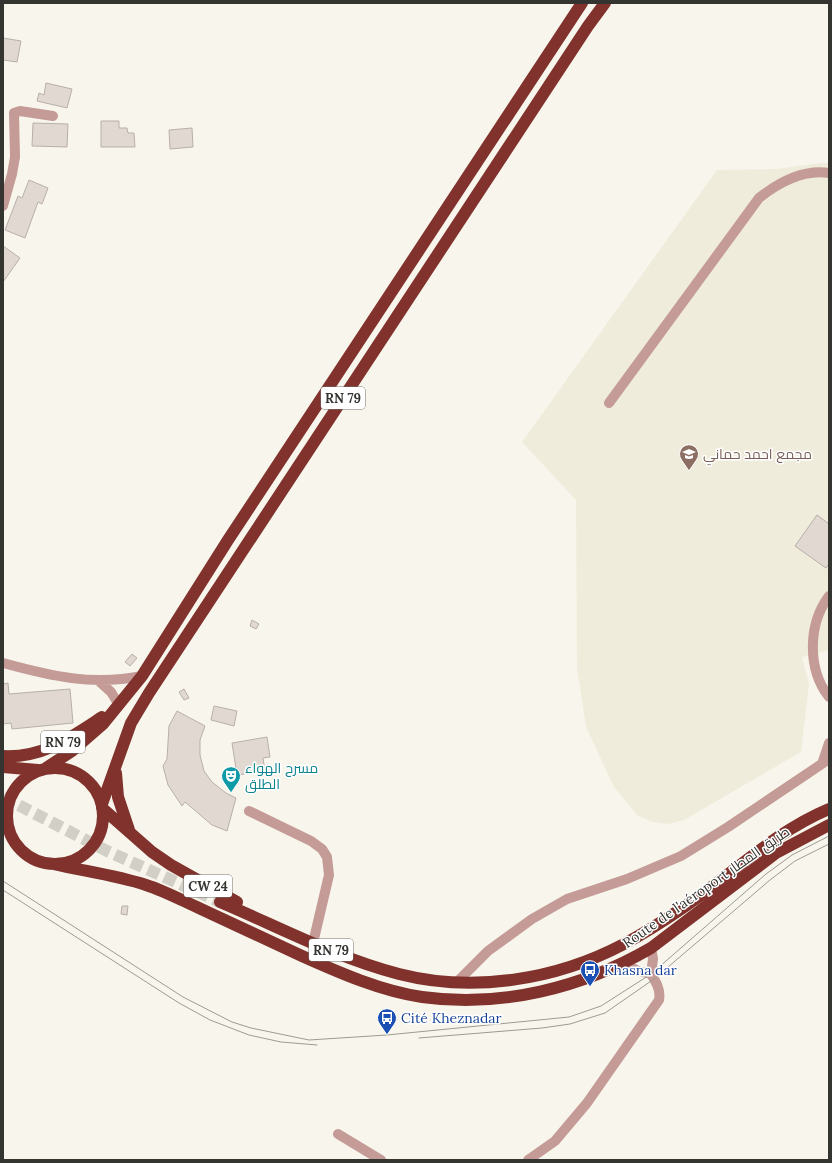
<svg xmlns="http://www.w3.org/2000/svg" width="832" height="1163" font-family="Lora,Cairo,serif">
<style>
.built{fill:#efecdb}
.building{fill:#e1d8d2;stroke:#b8afa9}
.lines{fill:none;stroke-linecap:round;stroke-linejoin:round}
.highway-tunnel{stroke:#d1cfc6;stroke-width:12;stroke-dasharray:12 6;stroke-linecap:butt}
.minor{stroke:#c49b97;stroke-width:10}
.highway{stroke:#81322d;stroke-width:12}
.tram{stroke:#9c9b93;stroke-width:1}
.labels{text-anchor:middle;stroke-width:3;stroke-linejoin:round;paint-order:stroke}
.shield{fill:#fff;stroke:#71716e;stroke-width:1}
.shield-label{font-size:13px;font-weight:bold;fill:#343430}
.education-label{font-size:14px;fill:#785e54;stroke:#fff;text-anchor:start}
.culture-label{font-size:14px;fill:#0d838f;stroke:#fff;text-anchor:start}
.street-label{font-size:14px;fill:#343430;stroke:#fff}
.transit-label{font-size:14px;fill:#164399;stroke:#fff;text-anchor:start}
</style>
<rect width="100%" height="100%" fill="#f8f6ec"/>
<path class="built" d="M820,163h9v487l-27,7 7,27 -8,68 -117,68 -15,4 -17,-2 -15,-7 -23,-28 -28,-60 -9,-59 -1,-168 -54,-58 195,-272 59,-1z"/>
<path class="building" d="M3,38l18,3 -4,21 -14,-2z
M46,83l26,6 -5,19 -30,-7 2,-8 5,2z
M101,121h18v7h8l1,5h6l1,14h-34z
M33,123l35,1 -1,23 -35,-1z
M192,128l1,19 -23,2 -1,-19z
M29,180l19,8 -6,16 -4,-2 -13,36 -20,-8 13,-34 4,2z
M3,246l17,12 -17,24z
M817,515l12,9v40l-3,4 -31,-22z
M252,620l7,4 -3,5 -6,-3z
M132,654l5,4 -7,8 -5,-4z
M8,683l1,11 61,-5 3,34 -61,6 -1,-6 -8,1v-40z
M184,689l5,9 -5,2 -5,-8z
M214,706l23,5 -3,15 -23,-6z
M177,711l28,15 -5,14v15l4,16 8,11 14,11 10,5 -9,33 -15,-6 -27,-23 -3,4 -14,-21 -5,-19 4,-7 2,-33z
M267,737l3,20 -7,1 2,13 -28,4 -5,-32z
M122,906h6l-1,9 -6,-1z"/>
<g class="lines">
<path class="highway-tunnel" d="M3,797l104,54 113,51"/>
<path class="minor" d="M3,206l9,-32 3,-17 -1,-44 6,-2 33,5
M609,403l150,-205c19,-15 45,-29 70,-25
M829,596c-21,28 -22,73 0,101
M3,663c48,13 89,23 139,13
M100,682l11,10 8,13
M823,761l6,-18
M249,811l62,30 11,8 5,8 2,18 -16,68
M651,974l2,-15 -2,-11
M457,982l31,-31 44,-32 35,-20 60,-20 54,-23 47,-29 101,-68
M338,1134l43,26
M528,1160l27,-19 32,-38 72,-103c2,-10 -3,-18 -8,-26l-13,-3 -15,-8"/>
<path class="highway" d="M3,756c40,2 67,-18 99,-39
M3,767l35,3
M7 816a48 48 0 1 1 96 0a48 48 0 1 1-96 0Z
M46,768l26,-17 31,-27 39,-48 86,-136 354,-537
M116,773l2,24 11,33
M102,804l29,-81 18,-30 439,-667 17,-23
M102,808l50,44 19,13 66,37
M53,864c30,7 63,11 93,21 19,6 37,16 55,24 34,16 67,31 101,47 38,17 79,35 120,41 79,11 160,-9 229,-49l125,-95 53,-28
M220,902c59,25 117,56 179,72 74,19 157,6 225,-30 21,-11 41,-24 60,-37 49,-33 90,-75 145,-98"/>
<path class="tram" d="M3,881l180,116 49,25 19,6 58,12 78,-5 182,-18 32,-11 50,-32 115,-100 26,-19 37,-19
M3,890l176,113 31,17 39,15 32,7 36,3
M419,1038l123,-10 28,-4 35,-11 49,-34 116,-99 25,-19 34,-17"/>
</g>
<defs>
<g id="university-pin" transform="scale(1)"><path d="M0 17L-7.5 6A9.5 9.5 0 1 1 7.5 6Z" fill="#8d6e63" stroke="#fff"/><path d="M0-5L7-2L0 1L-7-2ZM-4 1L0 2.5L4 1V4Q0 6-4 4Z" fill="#fff"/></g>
<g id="theatre-pin" transform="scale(1)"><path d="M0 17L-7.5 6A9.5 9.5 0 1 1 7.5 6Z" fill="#0f9aa8" stroke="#fff"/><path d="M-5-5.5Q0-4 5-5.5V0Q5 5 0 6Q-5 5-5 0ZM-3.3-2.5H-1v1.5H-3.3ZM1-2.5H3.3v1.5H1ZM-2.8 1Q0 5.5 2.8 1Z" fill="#fff"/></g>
<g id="bus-pin" transform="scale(1)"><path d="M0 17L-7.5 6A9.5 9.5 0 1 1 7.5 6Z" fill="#1a4fb4" stroke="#fff"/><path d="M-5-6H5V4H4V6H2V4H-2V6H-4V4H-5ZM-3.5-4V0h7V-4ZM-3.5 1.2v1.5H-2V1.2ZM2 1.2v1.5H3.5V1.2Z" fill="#fff"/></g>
</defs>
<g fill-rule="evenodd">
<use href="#university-pin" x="689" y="454"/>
<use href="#theatre-pin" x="231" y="776"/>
<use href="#bus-pin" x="590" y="970"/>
<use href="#bus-pin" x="387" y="1018"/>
</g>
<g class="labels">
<g class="shield">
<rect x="321" y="387" width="44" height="22" rx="3"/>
<rect x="41" y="731" width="44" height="22" rx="3"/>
<rect x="184" y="875" width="48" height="22" rx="3"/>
<rect x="309" y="939" width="44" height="22" rx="3"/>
</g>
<g class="shield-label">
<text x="343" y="403">RN 79</text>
<text x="63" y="747">RN 79</text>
<text x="208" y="891">CW 24</text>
<text x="331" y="955">RN 79</text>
</g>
<g class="education-label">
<text x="703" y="459">مجمع احمد حماني</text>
</g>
<g class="culture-label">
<text x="245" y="773">مسرح الهواء<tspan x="245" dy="16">الطلق</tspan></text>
</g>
<g class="street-label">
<text transform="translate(706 887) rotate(-35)" y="5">Route de l'aéroport طريق المطار</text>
</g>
<g class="transit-label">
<text x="604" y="975">Khasna dar</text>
<text x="401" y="1023">Cité Kheznadar</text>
</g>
</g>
<rect width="832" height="1163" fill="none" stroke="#343430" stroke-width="8"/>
</svg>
